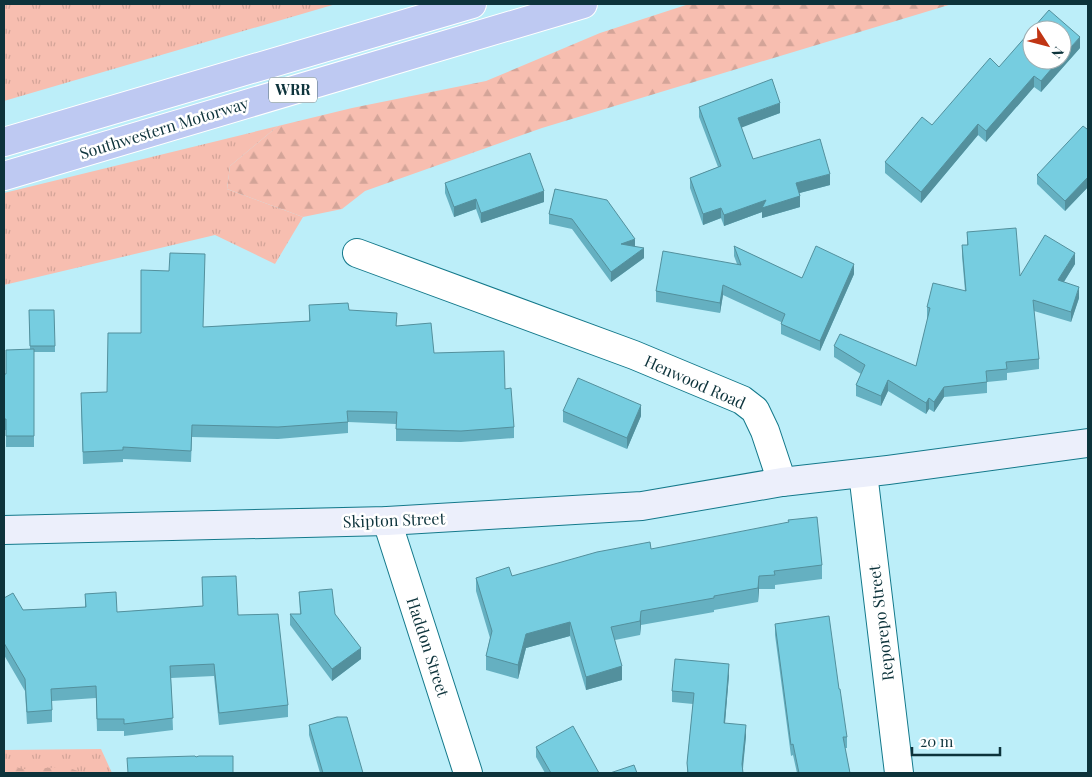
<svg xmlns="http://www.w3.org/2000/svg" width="1092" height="777" font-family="'Playfair Display',serif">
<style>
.grass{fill:url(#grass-tufts)}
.forest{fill:url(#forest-firs)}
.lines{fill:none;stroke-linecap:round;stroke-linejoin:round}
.street-casing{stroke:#14798b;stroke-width:30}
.secondary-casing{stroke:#14798b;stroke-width:30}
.highway-casing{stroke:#fff;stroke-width:30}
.street{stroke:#fff;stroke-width:28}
.secondary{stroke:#eceffb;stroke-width:28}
.highway{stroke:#bec9f2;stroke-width:28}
.wall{fill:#65b0c1}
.shaded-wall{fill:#53909d}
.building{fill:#76cde0;stroke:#53909d}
.labels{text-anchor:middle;stroke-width:5;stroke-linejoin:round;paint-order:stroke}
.shield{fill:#fff;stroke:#567076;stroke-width:1}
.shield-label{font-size:15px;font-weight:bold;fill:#0d333b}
.street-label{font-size:16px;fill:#0d333b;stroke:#fff}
</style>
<defs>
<pattern id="grass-tufts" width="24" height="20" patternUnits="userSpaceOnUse" patternTransform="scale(1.25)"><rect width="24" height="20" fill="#f7beb0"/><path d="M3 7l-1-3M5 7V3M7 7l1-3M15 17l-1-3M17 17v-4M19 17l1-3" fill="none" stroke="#d3a498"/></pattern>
<pattern id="forest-firs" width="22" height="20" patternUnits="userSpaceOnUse" patternTransform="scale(1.25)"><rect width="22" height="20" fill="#f7beb0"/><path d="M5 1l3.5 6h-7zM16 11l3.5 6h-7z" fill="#d3a498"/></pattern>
</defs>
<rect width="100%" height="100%" fill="#bceef9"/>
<path class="grass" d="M4,4h332l-332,97z
M278,126l-48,40 -3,23 76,28 -28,47 -60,-29 -211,50v-92z
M101,749l11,24h-108v-23z"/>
<path class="forest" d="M689,4h263l-410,124 -177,63 -23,18 -39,8 -76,-28 3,-23 48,-40 74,-18 134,-27 114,-48z
M4,765l20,4 42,-2 18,6h-80z"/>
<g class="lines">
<g class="street-casing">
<path id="street" d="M357,253l277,102 108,45 13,10 10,21 17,51
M863,473l36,300
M387,521l81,252"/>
</g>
<g class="secondary-casing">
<path id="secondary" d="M4,530l383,-9 255,-15 140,-24 106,-12 200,-27"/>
</g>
<g class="highway-casing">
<path id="highway" d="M4,142l468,-138
M4,176l579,-172"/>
</g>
<use href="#street" class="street"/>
<use href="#secondary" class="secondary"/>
<use href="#highway" class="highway"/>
</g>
<path class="wall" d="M1080,48l-39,44 -7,-5 -48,55 -8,-7 -57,68 -36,-30v-11l47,-37 67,-58z
M699,107l81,6 -39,14 12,32 77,26 -31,8 1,14 -38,11v-6l-38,14 -3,-8 -18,7 -13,-37v-10l28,-11 -19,-50z
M1088,127v60l-23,24 -28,-27v-9z
M445,183l99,19 -63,21 -5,-14 -22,8 -9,-24z
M555,189l80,57 9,12 -33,24 -39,-53 -23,-5v-10z
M967,232l53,44 55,-12 -11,18 15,16 -8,24 -37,-11 5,48v10l-32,4v7l-20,2v11l-43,4 -10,15 -5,-3 -3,5 -38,-23 -7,15 -25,-10v-11l5,-11 -27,-17v-11l82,20 12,-48h-1v-11l38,-16 -3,-35v-11h5z
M734,246l68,32 52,-4 -34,77 -39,-17v-12l-58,-27 -3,18 -64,-11v-11l81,-27 -3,-8z
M309,305l40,5 48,16 37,27 71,36 9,38v11l-53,4 -65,-1v-17l-48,-2v11l-70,6 -86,-2 -1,25 -68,-3v3l-40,2 -2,-59 26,-13 34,-59 62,-6 106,-6z
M29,310l26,36v6h-21v95h-28v-17h-2v-56h2l24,-25z
M563,411l78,5 -14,33 -64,-27z
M651,549l171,16v14l-47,6v4h-16l-1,13 -44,8v2l-73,13 -1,10 -25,5 7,40 -36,10 -16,-54 -44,12 -8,31 -32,-9v-14l4,-18 -14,-47v-13l36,-2z
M202,577l36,38 50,90v12l-69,8 -5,-49 -43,2 2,52 -49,6v-5h-27l-1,-33 -44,3v21l-25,2 -2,-33 -21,-36v-57l19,12 62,-3v-13l32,18 86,-6z
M299,592l36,22 26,45 -29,22 -42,-56v-11h10z
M775,624l72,113v11h-2l5,25h-53l-4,-18 -2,1 -16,-121z
M729,675l-4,48 21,13 -3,33v4h-56v-10l6,-59 -21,-2v-11z
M309,725l54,48h-43l-11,-38z
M536,747l63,26h-54l-9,-16z"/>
<path class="shaded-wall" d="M1080,37v11l-39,44v-11l18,-21h3v-3z
M1034,76v11l-48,55v-11z
M780,103v10l-42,16v-11z
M978,124v11l-57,68v-11z
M830,174v11l-34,9v-11z
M1088,177v10l-23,24v-10z
M544,191v11l-63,21v-10z
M800,196v11l-38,11v-6l-38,14v-11l42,-15z
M476,199v10l-22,8v-10z
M721,208v10l-18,7v-11z
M635,239v10l-14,-5z
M644,248v10l-33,24v-10z
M1075,253v11l-17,27v-11z
M854,264v10l-34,77v-10z
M723,285v10l-3,18v-10z
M1079,287v11l-8,24v-10z
M888,380v11l-7,15v-10z
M944,387v10l-10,15v-10z
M929,398v11l-3,5v-11z
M641,405v11l-14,33v-11z
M759,576v13l-1,13v-14z
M641,611v14l-1,10v-14z
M570,622v14l-44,12 -8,31v-14l8,-31z
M361,648v11l-29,22v-12z
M729,664v11l-5,59v-11z
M622,666v14l-36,10v-13z
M746,725v11l-4,37v-9z"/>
<path class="building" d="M1049,10l31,27 -18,20v-27h-30v30h27l-18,21 -7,-5 -48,55 -8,-7 -57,68 -36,-30 37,-45 10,8 58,-67 9,9z
M772,79l8,24 -42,15 15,41 67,-20 10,35 -34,9 4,13 -38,12 4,-8 -42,15 -3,-7 -18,6 -13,-36 31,-12 -22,-59z
M1083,126l4,3 1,-2v50l-23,24 -28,-26z
M530,153l14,38 -63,22 -5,-14 -22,8 -9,-24z
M555,189l52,11 28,39 -14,5 23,4 -33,24 -39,-53 -23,-5z
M1016,228l4,48 25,-41 30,18 -17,27 21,7 -8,25 -38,-12 6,59 -33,3 1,7 -21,2 1,11 -43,5 -10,15 -5,-4 -3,5 -38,-23 -7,16 -25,-11 9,-20 -31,-19 6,-12 76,32 14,-58 -3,-1 6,-24 33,8 -4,-46h6l-1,-13z
M734,246l68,32 14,-32 38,18 -34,77 -39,-17 4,-10 -62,-29 -3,18 -64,-12 7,-40 78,14z
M170,253l35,1 -2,73 107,-6 -1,-16 39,-2 1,7 48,3 -1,13 35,-3 3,30 70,-2 1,38 6,-1 3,39 -53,4 -65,-2 1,-17 -50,-1 1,11 -70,5 -86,-2 -1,26 -68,-4v3l-40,2 -2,-59 26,-1 1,-59h33v-63l28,1z
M29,310h25l1,36h-25z
M34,349v87h-28v-17h-2v-45h2v-24z
M578,378l63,27 -14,33 -64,-27z
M817,517l5,48 -48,6 1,4 -16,1 -1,12 -44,8v2l-73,13 -1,10 -29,6 11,39 -36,11 -16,-55 -44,12 -8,31 -32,-9 6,-25 -16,-53 33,-11 3,9 85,-24 53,-10 1,7 138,-27 -1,-2z
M236,576l2,39 40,-1 10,91 -69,8 -5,-49 -44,2 3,52 -49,6v-5h-27l-1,-33 -45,3 1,21 -25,2 -2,-33 -21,-36v-45l9,-5 10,17 63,-3 -1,-13 31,-2 1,20 86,-6 -1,-29z
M332,589l3,25 26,34 -29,21 -42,-55h11l-2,-22z
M829,616l10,73h1l7,48h-4l7,36h-51l-6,-29 -2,1 -16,-121z
M675,659l54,5 -5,59 22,2 -4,39 1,9h-55l-1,-10 7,-70 -22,-2z
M337,717h10l16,56h-40l-14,-48z
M573,726l26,47h-48l-15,-26z
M195,756l1,1 3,-1h34v17h-105l-1,-15z
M634,765l3,8h-27z"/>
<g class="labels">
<rect class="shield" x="269" y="77.5" width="48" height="25" rx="4"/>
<g class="shield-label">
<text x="293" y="95">WRR</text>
</g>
<g class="street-label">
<text transform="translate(164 128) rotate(-17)" y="6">Southwestern Motorway</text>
<text transform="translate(695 382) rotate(24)" y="6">Henwood Road</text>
<text transform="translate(394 520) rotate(-2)" y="6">Skipton Street</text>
<text transform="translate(881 623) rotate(-97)" y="6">Reporepo Street</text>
<text transform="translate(428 647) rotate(72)" y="6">Haddon Street</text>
</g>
</g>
<rect width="1092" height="777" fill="none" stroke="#0d333b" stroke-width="10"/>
<g transform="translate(1047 45) rotate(126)"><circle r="24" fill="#ffffff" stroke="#9eadb1"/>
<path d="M0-4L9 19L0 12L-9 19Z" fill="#c03514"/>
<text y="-8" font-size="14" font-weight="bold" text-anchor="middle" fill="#0d333b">N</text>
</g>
<path d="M912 747v8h88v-8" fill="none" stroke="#0d333b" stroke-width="2.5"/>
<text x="920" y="747" font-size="15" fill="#0d333b" stroke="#ffffff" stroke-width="4" paint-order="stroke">20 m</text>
</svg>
